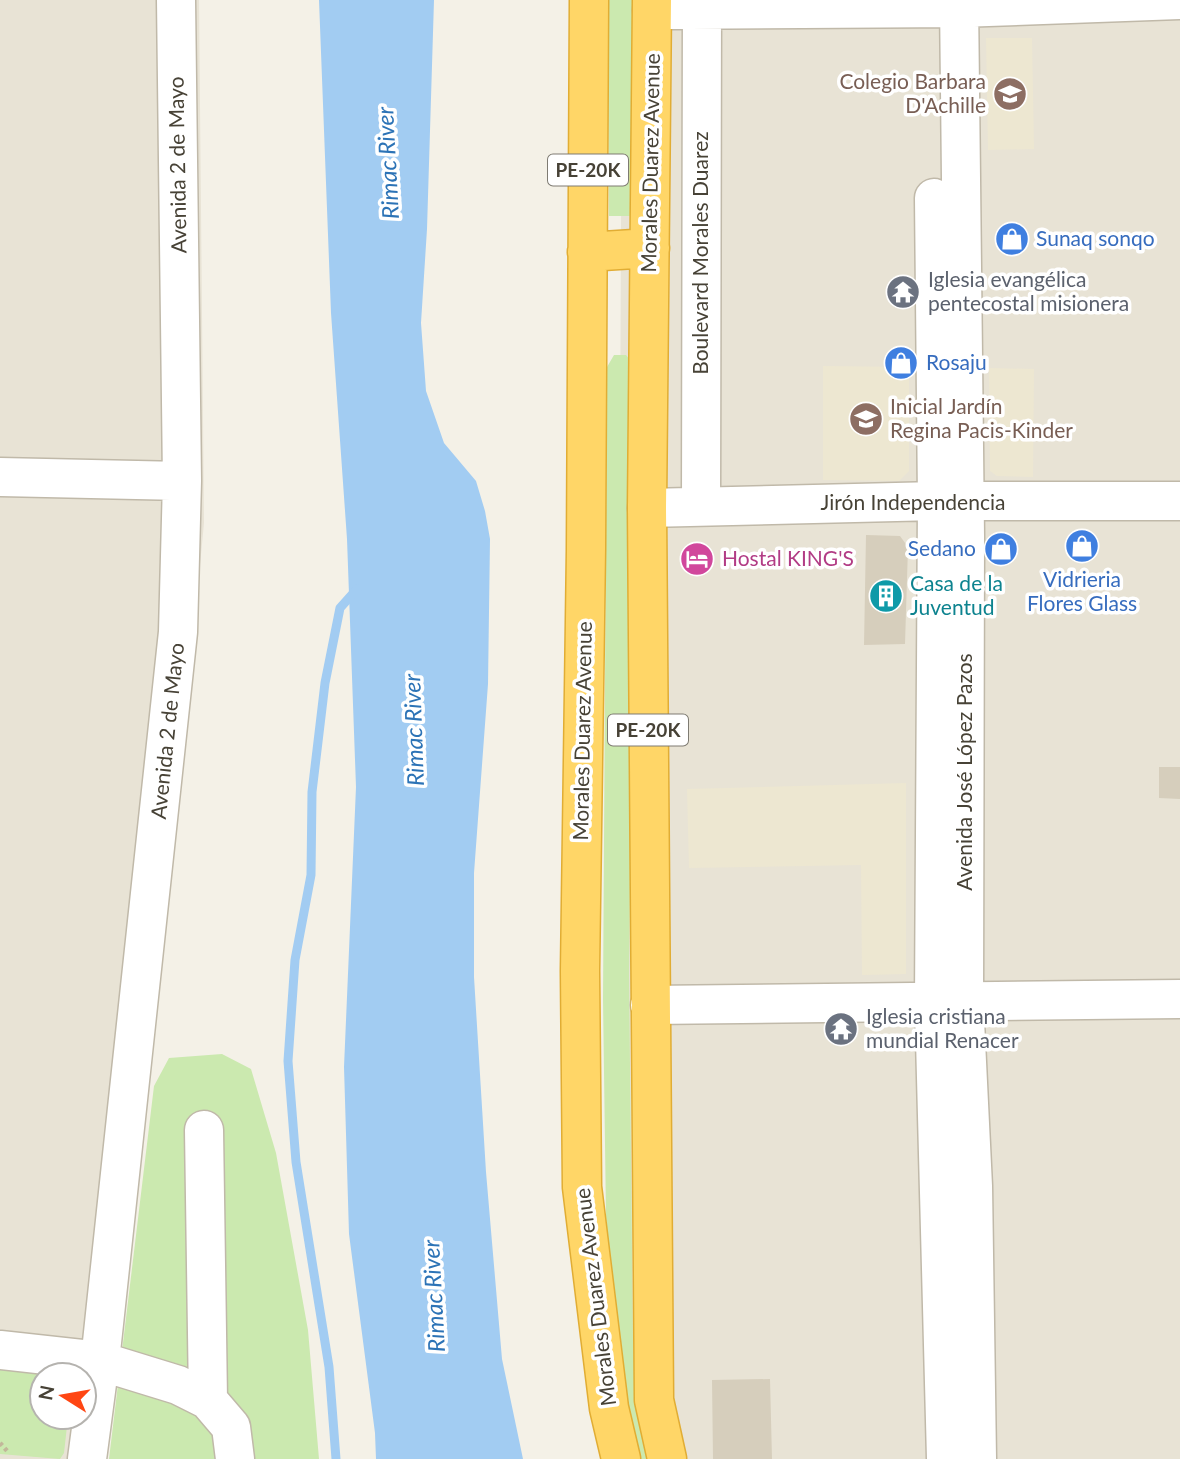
<svg xmlns="http://www.w3.org/2000/svg" width="1180" height="1459" font-family="Lato,sans-serif">
<style>
.residential{fill:#e8e3d5;fill-rule:evenodd}
.education{fill:#ede7d1}
.green{fill:#cbe9af}
.water{fill:#a2ccf2}
.lines{fill:none;stroke-linecap:round;stroke-linejoin:round}
.stream{stroke:#a2ccf2;stroke-width:9}
.building{fill:#d6cebc}
.minor-casing{stroke:#c0b9a9;stroke-width:41}
.highway-casing{stroke:#e1ad34;stroke-width:41}
.path{stroke:#c2b79a;stroke-width:4.5;stroke-dasharray:3.5 3.5;stroke-linecap:butt}
.minor{stroke:#fff;stroke-width:38}
.highway{stroke:#ffd667;stroke-width:38}
.labels{text-anchor:middle;stroke-width:7;stroke-linejoin:round;paint-order:stroke}
.shield{fill:#fff;stroke:#7e7b72;stroke-width:2}
.shield-label{font-size:19px;font-weight:bold;fill:#474236}
.education-label{font-size:21px;fill:#785e54;stroke:#fff;text-anchor:end}
.street-label{font-size:21px;fill:#474236;stroke:#fff}
.shop-label{font-size:21px;fill:#366cbe;stroke:#fff;text-anchor:start}
.worship-label{font-size:21px;fill:#5b616d;stroke:#fff;text-anchor:start}
.hotel-label{font-size:21px;fill:#b23c85;stroke:#fff;text-anchor:start}
.culture-label{font-size:21px;fill:#0d838f;stroke:#fff;text-anchor:start}
.water-label{font-size:23px;font-style:italic;fill:#2c73b6;stroke:#fff}
</style>
<rect width="100%" height="100%" fill="#f4f1e7"/>
<path class="residential" d="M0,0h199l5,523 -38,399 -69,537h-97zM42,1375h42v42h-42z
M622,0h558v1459h-536l-17,-78 -10,-236z"/>
<path class="education" d="M986,38h46l2,111 -46,1z
M823,366l86,1v104l-10,10 -76,-1z
M989,368l45,1 -1,108 -36,-1 -7,-5z
M906,783v191l-44,1 -1,-110 -172,3 -2,-79z"/>
<path class="green" d="M608,0h30v216h-29z
M614,355h12l10,12 -7,607 4,369 4,70 12,46h-15l-23,-125 -5,-118 -3,-216 4,-633z
M222,1054l29,15 25,84 32,177 11,129h-210l45,-373 15,-28z
M0,1364l70,11h-28v42h26l-4,36 -4,6 -60,-5z"/>
<path class="water" d="M319,0h115l-7,229 -6,94 5,68 18,52 32,38 9,30 5,28 -2,145 -14,189v104l12,195 16,187 21,100h-147l-1,-26 -26,-199 -5,-167 12,-280 -9,-248 -16,-226z"/>
<g class="lines">
<path class="stream" d="M336,1459l-7,-92 -33,-205 -8,-101 7,-101 16,-85 1,-83 13,-109 15,-75 17,-19"/>
</g>
<path class="building" d="M866,535l34,1 8,11 -3,97 -41,1z
M1159,767h21v32l-21,-1z
M770,1379l2,80h-59l-1,-79z"/>
<g class="lines">
<g class="minor-casing">
<path id="minor" d="M959,0l6,536 -1,464 9,186 4,273
M652,10l307,-2 221,-8
M934,198l3,303 -3,500 12,458
M0,477l182,4
M701,506l1,-506
M647,508l290,-7h243
M650,1005l530,-6
M204,1130l4,270
M0,1350l100,11 78,24 30,15 23,27 4,32
M87,1459l13,-98 78,-729 4,-151 -6,-481"/>
</g>
<g class="highway-casing">
<path id="highway" d="M589,0l-3,549 -6,422 2,216 27,221 12,51
M652,0l-5,508 7,892 13,59
M587,252l63,-4"/>
</g>
<path class="path" d="M0,1443l8,9"/>
<use href="#minor" class="minor"/>
<use href="#highway" class="highway"/>
</g>
<defs>
<g id="school-disc" transform="scale(1.75)"><circle r="9.5" fill="#8d6e63" stroke="#fff"/><path d="M0-5L7-2L0 1L-7-2ZM-4 1L0 2.5L4 1V4Q0 6-4 4Z" fill="#fff"/></g>
<g id="shop-disc" transform="scale(1.75)"><circle r="9.5" fill="#3f7fe0" stroke="#fff"/><path d="M-5-2.5h2.3a2.7 3.5 0 0 1 5.4 0H5L5.5 6h-11ZM-1.5-2.5h3a1.5 2.3 0 0 0-3 0Z" fill="#fff"/></g>
<g id="temple-disc" transform="scale(1.75)"><circle r="9.5" fill="#6b7280" stroke="#fff"/><path d="M0-6L5-2H3V0L6.5 2.5H4V6H1.5V3h-3V6H-4V2.5H-6.5L-3 0V-2H-5Z" fill="#fff"/></g>
<g id="hotel-disc" transform="scale(1.75)"><circle r="9.5" fill="#d1479c" stroke="#fff"/><path d="M-6-4.5h1.5V1H6V5H4.5V3h-9V5H-6ZM-4 0a1.8 1.8 0 1 1 3.6 0ZM.5 0V-2.5h3Q6-2.5 6 0Z" fill="#fff"/></g>
<g id="building-disc" transform="scale(1.75)"><circle r="9.5" fill="#0f9aa8" stroke="#fff"/><path d="M-4-6H4V6H1V3H-1V6H-4ZM-2.5-4.3h1.7v1.8h-1.7ZM.8-4.3h1.7v1.8H.8ZM-2.5-1h1.7V.8h-1.7ZM.8-1h1.7V.8H.8Z" fill="#fff"/></g>
</defs>
<g fill-rule="evenodd">
<use href="#school-disc" x="1010" y="94"/>
<use href="#shop-disc" x="1012" y="239"/>
<use href="#temple-disc" x="903" y="292"/>
<use href="#shop-disc" x="901" y="363"/>
<use href="#school-disc" x="866" y="419"/>
<use href="#shop-disc" x="1082" y="546"/>
<use href="#shop-disc" x="1001" y="549"/>
<use href="#hotel-disc" x="697" y="559"/>
<use href="#building-disc" x="886" y="596"/>
<use href="#temple-disc" x="841" y="1029"/>
</g>
<g class="labels">
<g class="shield">
<rect x="548" y="154.5" width="80" height="31" rx="5"/>
<rect x="608" y="714.5" width="80" height="31" rx="5"/>
</g>
<g class="shield-label">
<text x="588" y="177">PE-20K</text>
<text x="648" y="737">PE-20K</text>
</g>
<g class="education-label">
<text x="986" y="89">Colegio Barbara<tspan x="986" dy="24">D'Achille</tspan></text>
<text x="890" y="414" text-anchor="start">Inicial Jardín<tspan x="890" dy="24">Regina Pacis-Kinder</tspan></text>
</g>
<g class="street-label">
<text transform="translate(651 163) rotate(-89)" y="7">Morales Duarez Avenue</text>
<text transform="translate(178 165) rotate(-91)" y="7">Avenida 2 de Mayo</text>
<text transform="translate(701 253) rotate(-90)" y="7">Boulevard Morales Duarez</text>
<text x="913" y="510">Jirón Independencia</text>
<text transform="translate(168 731) rotate(-84)" y="7">Avenida 2 de Mayo</text>
<text transform="translate(583 731) rotate(-89)" y="7">Morales Duarez Avenue</text>
<text transform="translate(965 772) rotate(-90)" y="7">Avenida José López Pazos</text>
<text transform="translate(596 1297) rotate(-97)" y="7">Morales Duarez Avenue</text>
</g>
<g class="shop-label">
<text x="1036" y="246">Sunaq sonqo</text>
<text x="926" y="370">Rosaju</text>
<text x="976" y="556" text-anchor="end">Sedano</text>
<text x="1082" y="587" text-anchor="middle">Vidrieria<tspan x="1082" dy="24">Flores Glass</tspan></text>
</g>
<g class="worship-label">
<text x="928" y="287">Iglesia evangélica<tspan x="928" dy="24">pentecostal misionera</tspan></text>
<text x="866" y="1024">Iglesia cristiana<tspan x="866" dy="24">mundial Renacer</tspan></text>
</g>
<g class="hotel-label">
<text x="722" y="566">Hostal KING'S</text>
</g>
<g class="culture-label">
<text x="910" y="591">Casa de la<tspan x="910" dy="24">Juventud</tspan></text>
</g>
<g class="water-label">
<text transform="translate(388 163) rotate(-93)" y="8">Rimac River</text>
<text transform="translate(414 730) rotate(-92)" y="8">Rimac River</text>
<text transform="translate(434 1296) rotate(-93)" y="8">Rimac River</text>
</g>
</g>
<g transform="translate(63 1396) rotate(281)"><circle r="33" fill="#ffffff" stroke="#b5b3af" stroke-width="2"/>
<path d="M0-5L12 26L0 18L-12 26Z" fill="#ff4613"/>
<text y="-10" font-size="19" font-weight="bold" text-anchor="middle" fill="#474236">N</text>
</g>
</svg>
